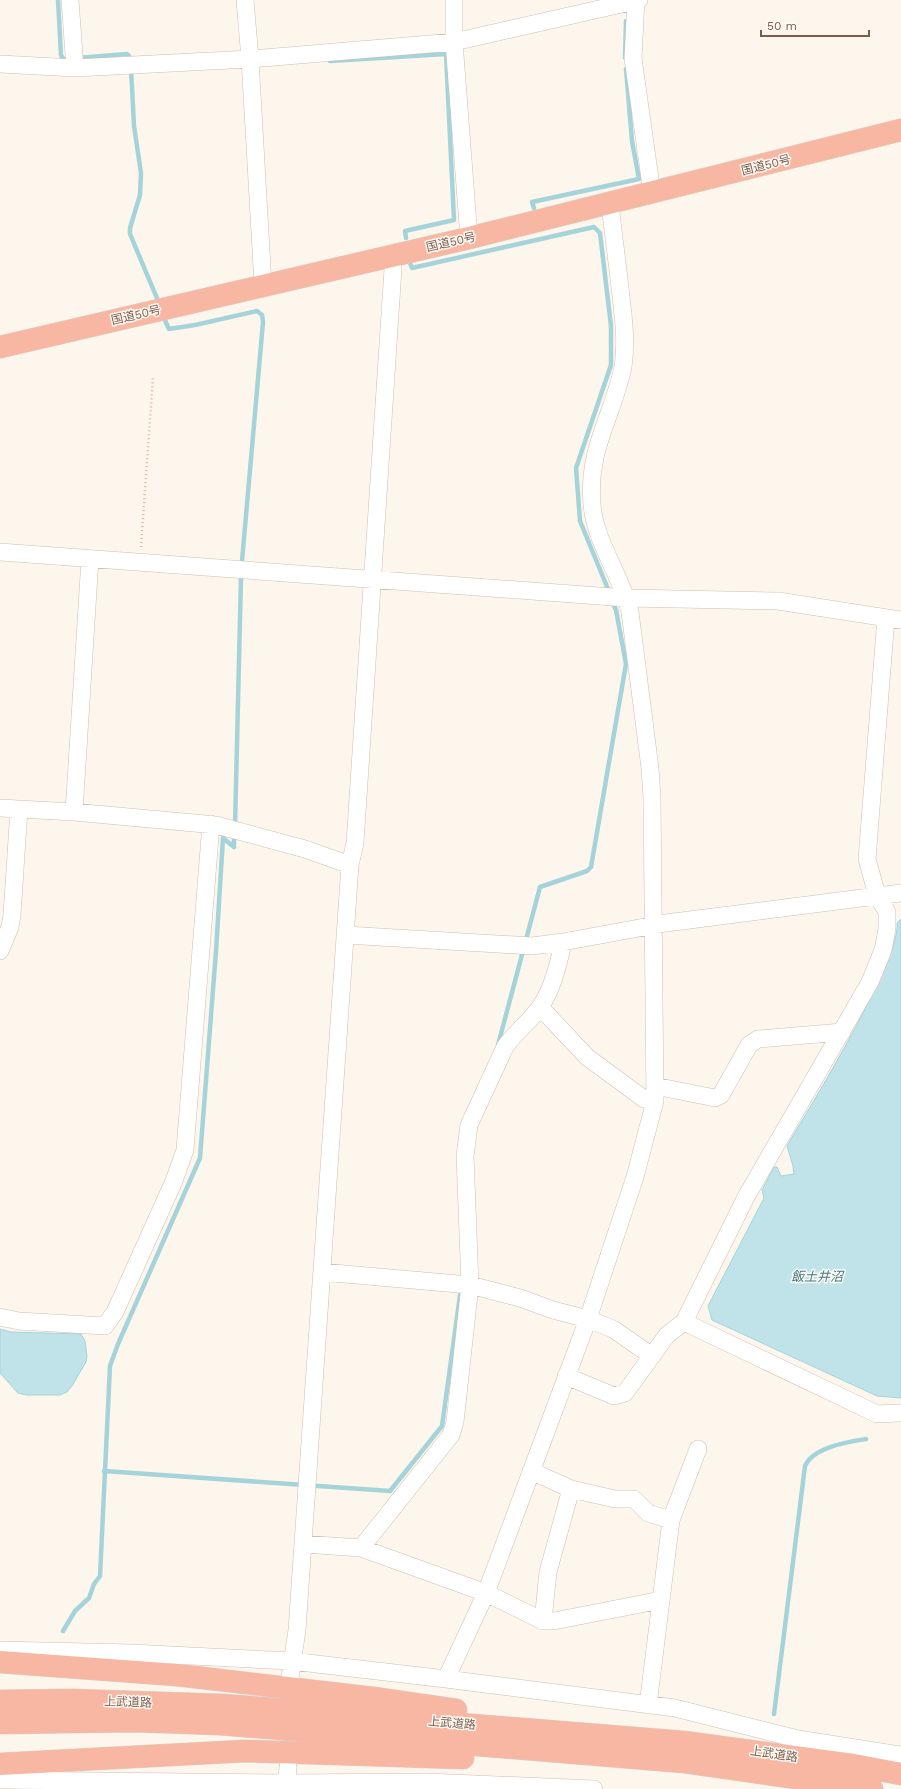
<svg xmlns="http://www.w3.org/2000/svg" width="901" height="1789" font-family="'Work Sans','Noto Sans JP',sans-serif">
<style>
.water{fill:#bfe3e8;stroke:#a5d3da}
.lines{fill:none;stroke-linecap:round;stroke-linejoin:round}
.stream{stroke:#a5d3da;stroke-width:4.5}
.minor-casing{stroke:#d1beb0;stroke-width:18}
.highway-casing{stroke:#dad1cd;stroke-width:23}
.path{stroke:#d9b8a5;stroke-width:2.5;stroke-dasharray:1 3;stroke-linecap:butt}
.minor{stroke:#fff;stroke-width:17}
.highway{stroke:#f7b7a3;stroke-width:22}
.labels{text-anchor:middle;stroke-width:3;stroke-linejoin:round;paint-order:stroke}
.street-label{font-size:12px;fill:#7a5c4d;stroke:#fffaf3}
.water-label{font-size:13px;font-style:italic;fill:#437c86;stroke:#fffaf3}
</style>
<rect width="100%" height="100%" fill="#fdf6ec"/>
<path class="water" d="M901,919v479l-24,-2 -165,-76 -4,-14 56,-108 -2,-8 12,-23h3l4,9 13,-2 -1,-8 -6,-20c22,-38 114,-186 110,-223z
M0,1329l11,3 70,2 4,7 2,15 -1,6 -14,24 -5,6 -7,3h-34l-8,-2 -18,-20z"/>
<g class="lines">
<path class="stream" d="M58,0l3,55 2,4h5
M77,58l50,-4 3,3v4
M625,58l1,-37
M330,61l116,-7 8,166 -49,11 1,7
M131,68l3,58 7,47 -1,22 -10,33v6l29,69
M534,208l-2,-6 107,-23 -7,-38 -6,-72
M410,263l2,5 182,-41 6,6 11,93v39l-35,103 4,53 30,73
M163,316l6,13 26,-4 62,-14 5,4 1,7 -21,239
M235,826l6,-248
M498,1045l42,-158 47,-16 4,-4 35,-203 -10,-54 -4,-9
M104,1471l286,20 52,-65 19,-138
M63,1631l12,-20 14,-13 5,-14 6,-8 10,-210 8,-22 82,-186 16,-207 7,-113 11,9v-13
M774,1714l31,-248c8,-19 43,-24 61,-27"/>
<g class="minor-casing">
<path id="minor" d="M70,0l5,68
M245,0l5,59 13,226
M454,0v42l15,196
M636,0l-3,58 19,135
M0,64l75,4 175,-9 204,-17 185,-42
M0,552l626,46 152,3 123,19
M0,808l74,4 142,13 89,24 45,16
M74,812l16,-253
M346,935l186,11 31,-4 103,-19 235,-30
M0,951l10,-24 2,-12 7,-106
M540,1007l47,50 57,42 11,2
M655,1086l60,12 6,-3 28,-50 9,-6 84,-7
M322,1272l148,13 50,13 33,12 35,9 25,10 39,27
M0,1317l19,4 86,5 10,-14 59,-131 11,-31 26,-326
M684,1322l193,92 24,-1
M566,1376l48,20 11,-3 42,-58 17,-13 62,-125 124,-215 13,-32 4,-21v-17l-10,-17 -10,-36 19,-241
M531,1471l40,18 44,10h19l14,14 23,7
M303,1544l58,4 125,45 57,28h11l107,-21
M361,1548l90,-113 4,-13 15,-137 -5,-129 4,-31 36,-78c10,-15 25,-25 35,-40 13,-18 19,-44 23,-65
M543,1621l5,-49 23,-83
M0,1650l131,3 160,8 155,18 229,29 123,31 103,16
M290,1678l7,-48 53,-765 5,-22 38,-574 -1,-13
M446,1679l40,-86 102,-274 47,-142 20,-76 -3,-303 -2,-30 -20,-156c-9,-38 -35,-69 -38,-108 -5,-55 21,-88 31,-137 4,-26 0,-53 -3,-79 -3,-28 -7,-56 -10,-84
M648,1705l23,-185 27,-71
M0,1780l286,3 142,-1 166,7
M286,1789l2,-22"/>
</g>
<g class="highway-casing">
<path id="highway" d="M0,347l469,-109 432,-108
M0,1662l177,13 196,23 83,12
M0,1701l71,-1 151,5 78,6 383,31 171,23 47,9
M0,1723l135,-2 85,3 465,38 187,27
M0,1764l245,-13 218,7"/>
</g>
<path class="path" d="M141,547l12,-170"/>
<use href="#minor" class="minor"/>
<use href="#highway" class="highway"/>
</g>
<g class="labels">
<g class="street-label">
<text transform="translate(766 165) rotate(-14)" y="4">国道50号</text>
<text transform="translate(451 242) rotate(-13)" y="4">国道50号</text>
<text transform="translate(136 315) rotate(-13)" y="4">国道50号</text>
<text transform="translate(128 1702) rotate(2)" y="4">上武道路</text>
<text transform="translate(452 1723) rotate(5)" y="4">上武道路</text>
<text transform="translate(774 1754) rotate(8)" y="4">上武道路</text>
</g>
<g class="water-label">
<text x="817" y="1281">飯土井沼</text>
</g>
</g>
<path d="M761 30v6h108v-6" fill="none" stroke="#7a5c4d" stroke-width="2"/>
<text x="767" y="30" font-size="12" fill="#7a5c4d" stroke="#fffaf3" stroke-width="3" paint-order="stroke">50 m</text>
</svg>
